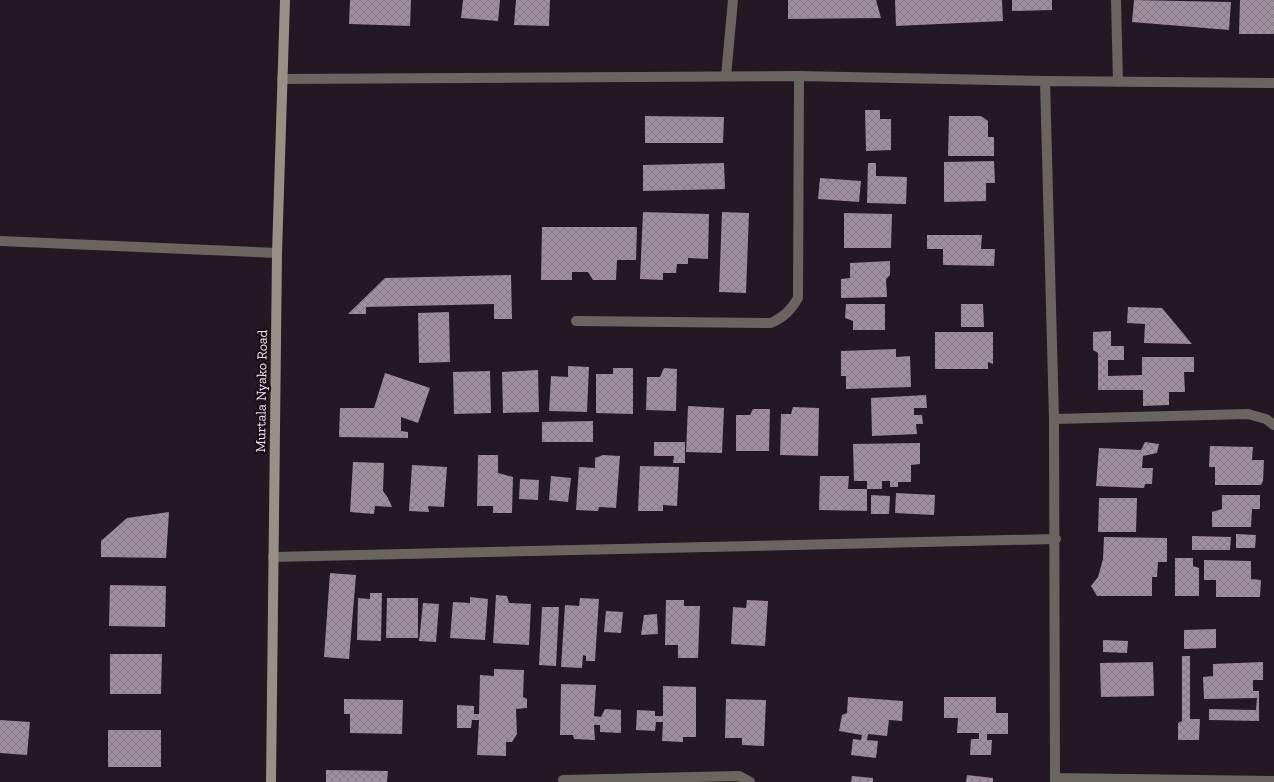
<svg xmlns="http://www.w3.org/2000/svg" width="1274" height="782" font-family="'Zilla Slab',serif">
<style>
.building{fill:url(#building-cross-hatch)}
.lines{fill:none;stroke-linecap:round;stroke-linejoin:round}
.street{stroke:#6b655f;stroke-width:10}
.secondary{stroke:#998f85;stroke-width:10}
.labels{text-anchor:middle;stroke-width:4;stroke-linejoin:round;paint-order:stroke}
.street-label{font-size:14px;fill:#efe7ef;stroke:#1a0f1b}
</style>
<defs>
<pattern id="building-cross-hatch" width="8" height="8" patternUnits="userSpaceOnUse"><rect width="8" height="8" fill="#9f8e9b"/><path d="M0 0l8 8M0 8l8-8" fill="none" stroke="#857882"/></pattern>
</defs>
<rect width="100%" height="100%" fill="#231824"/>
<path class="building" d="M350,0h61l-1,26 -61,-2z
M463,0h37l-2,21 -37,-3z
M516,0h34l-1,26 -35,-1z
M788,0h88l5,18 -93,1z
M895,0h107l1,21 -107,5z
M1012,0h40v10l-40,1z
M1134,0l97,2 -2,28 -97,-8z
M1240,0h34v34h-35z
M865,110h15v9h11v31l-25,1z
M645,116l79,1 -1,26h-78z
M949,116h32l7,5v16h6v19h-46z
M994,161l1,22h-9v18l-42,1v-40z
M724,163l1,26 -82,2v-26z
M868,163h8v13l31,1 -1,27 -39,-1z
M820,178l41,3 -2,21 -41,-3z
M643,212l66,2 -1,45 -20,-1v6h-11l-1,9h-13v7l-23,-1z
M722,212l27,1 -3,80 -27,-1z
M844,213l48,1 -1,34h-47z
M542,227h95l-1,33h-19l-1,20h-23l-5,-8h-16v8h-31z
M927,235h55l-1,14h14l-1,17 -51,-1v-16h-16z
M890,261v14l-4,4 1,18 -46,1v-19l9,-1v-15z
M511,275l1,44h-18v-15l-128,3v7h-18l37,-36z
M846,304h39v26h-32v-9l-8,-3z
M961,304h22l1,23h-23z
M1128,307l34,1 30,36 -48,-1 1,-19 -18,-1z
M449,312l1,50 -31,1 -1,-50z
M1111,331v15h13v14h-16v16l34,-1v-18h52v15h-10l1,20h-16v13l-26,1v-16h-45v-37l-5,-3v-18z
M935,332h58v32l-5,-2v7h-53z
M896,349v8l14,-1 1,31 -65,2v-13h-5v-25z
M568,366l21,1 -2,45 -38,-1 2,-35 17,1z
M613,368h20v46l-37,-1v-39h17z
M664,368l13,1 -1,42 -30,-1 1,-33h13z
M538,370l1,42 -36,1 -1,-41z
M490,371l1,42 -37,1 -1,-42z
M385,373l45,15 -12,35 -17,-6v14l7,1v6l-69,-1 1,-29h34z
M926,395l1,13h-13v7h8l1,9h-7l1,10 -45,2 -1,-38z
M688,406l36,2 -2,45 -36,-1z
M793,407l26,1 -1,48 -38,-1 1,-41h10z
M753,409h17l-1,42h-33v-36h14z
M593,421v21h-51v-20z
M654,442h31v21h-12l1,-7h-20z
M1145,442l14,2 -2,9 -14,3 -1,12h11l-1,16h-7l-1,4 -48,-2 3,-38 42,2z
M920,443v21l-9,1v17h-13v5h-8v-6h-8v8h-15v-8h-13l-1,-37z
M1210,446l43,1 -1,13h12l-1,21 -2,4h-46v-18h-6z
M478,455h20v18l15,4 -1,36h-19v-7h-16z
M603,455l17,1 -4,52 -17,-1 -1,4 -22,-1 3,-43 16,1v-10z
M353,462l31,1 -1,28 5,7 4,9 -17,-1 -1,8 -24,-2z
M412,465l35,2 -3,40 -16,-1 1,6 -20,-1z
M640,466l39,1 -2,39 -14,-1v6h-25z
M551,476l20,2 -3,24 -19,-2z
M820,476h29l-1,13h19v22l-48,-1z
M520,479l19,1 -1,20 -19,-1z
M896,493l39,2 -1,20 -39,-2z
M871,495l19,1 -1,18h-18z
M1222,495h38v14h-8l-1,18h-39v-15l10,-3z
M1099,498h38l-1,34h-38z
M169,512l-3,46 -65,-1v-16l26,-23z
M1236,534l20,1 -1,13h-19z
M1192,536l39,1 -1,13h-38z
M1104,537l63,1v24h-9l-1,15h-5v19h-55l-6,-10 7,-9 5,-18z
M1175,558h18v8l6,2v28h-24z
M1204,560l47,1v18l10,1 -1,17h-44v-17h-12z
M330,573l26,2 -7,84 -25,-2z
M110,585l56,1 -1,41 -56,-1z
M370,593h12l-1,48 -24,-1 1,-42 12,1z
M496,595l11,1 2,7 22,1 -2,41 -36,-2z
M470,597l18,2 -3,41 -35,-2 3,-36 17,1z
M387,598h31v40h-32z
M580,598l19,1 -4,62h-9v-5l-3,-1 -1,13 -21,-1 4,-62 14,1z
M666,600h18v6h16l-2,52h-20v-13h-13z
M747,600l21,1 -3,45 -34,-2 2,-37 13,1z
M423,603l16,1 -3,38 -17,-1z
M542,607h17l-3,59 -17,-1z
M606,611l17,1 -2,21 -17,-1z
M657,614l1,20 -17,1 3,-20z
M1216,629v19l-32,1v-19z
M1103,640l25,1 -1,12 -24,-1z
M110,654h52l-1,40h-51z
M1182,656h8v63h10l-1,21h-21v-17l4,-2z
M1153,662l1,34 -53,1 -1,-34z
M1263,662v18h-10v11h6v30l-50,-1v-11l47,1 1,-12 -53,1 -1,-22 10,-1v-12z
M494,669l30,1 -1,27 4,2v9l-11,1 1,25 -5,8h-6v14l-29,-1 2,-35h-7l-1,8h-14v-23l17,1v8h5l1,-39 14,1z
M561,684l35,1 -2,31 7,1 4,-8 16,1v23l-21,-1v-7h-6l1,15 -21,-1 -1,-4h-13z
M663,686l33,1v50h-13v5l-21,-1 1,-19h-7l-1,9 -19,-1 1,-20 18,1v5h8z
M848,697l55,4 -1,20 -13,-1 -2,16 -19,-2 -1,6 11,1 -2,17 -25,-3 2,-16 8,1 1,-5 -23,-4 3,-16 5,-2z
M944,697h52v16h12v21h-21v6h5l-1,15h-21l1,-16h8v-6h-22l1,-15h-14z
M344,699l59,1 -1,34 -52,-1v-19h-6z
M726,699l40,1 -2,46 -22,-1v-7h-17z
M0,720l30,2 -3,33 -27,-2z
M108,730h53v37h-53z
M326,770l62,1 -1,11h-61z
M967,775l26,3v4h-27z
M852,776l21,2v4h-22z"/>
<g class="lines">
<path class="street" d="M1116,0l2,82
M726,76l7,-76
M282,79l517,-3 246,5 229,2
M1045,81l9,338 1,363
M0,241l277,12
M576,321l195,2c13,-6 20,-13 27,-25l1,-222
M1054,419l194,-5 18,5 8,6
M273,557l783,-18
M1055,778l219,3
M563,780l176,-4 11,6"/>
<path class="secondary" d="M271,782l6,-529 8,-253"/>
</g>
<g class="labels">
<g class="street-label">
<text transform="translate(261 391) rotate(-89)" y="5">Murtala Nyako Road</text>
</g>
</g>
</svg>
